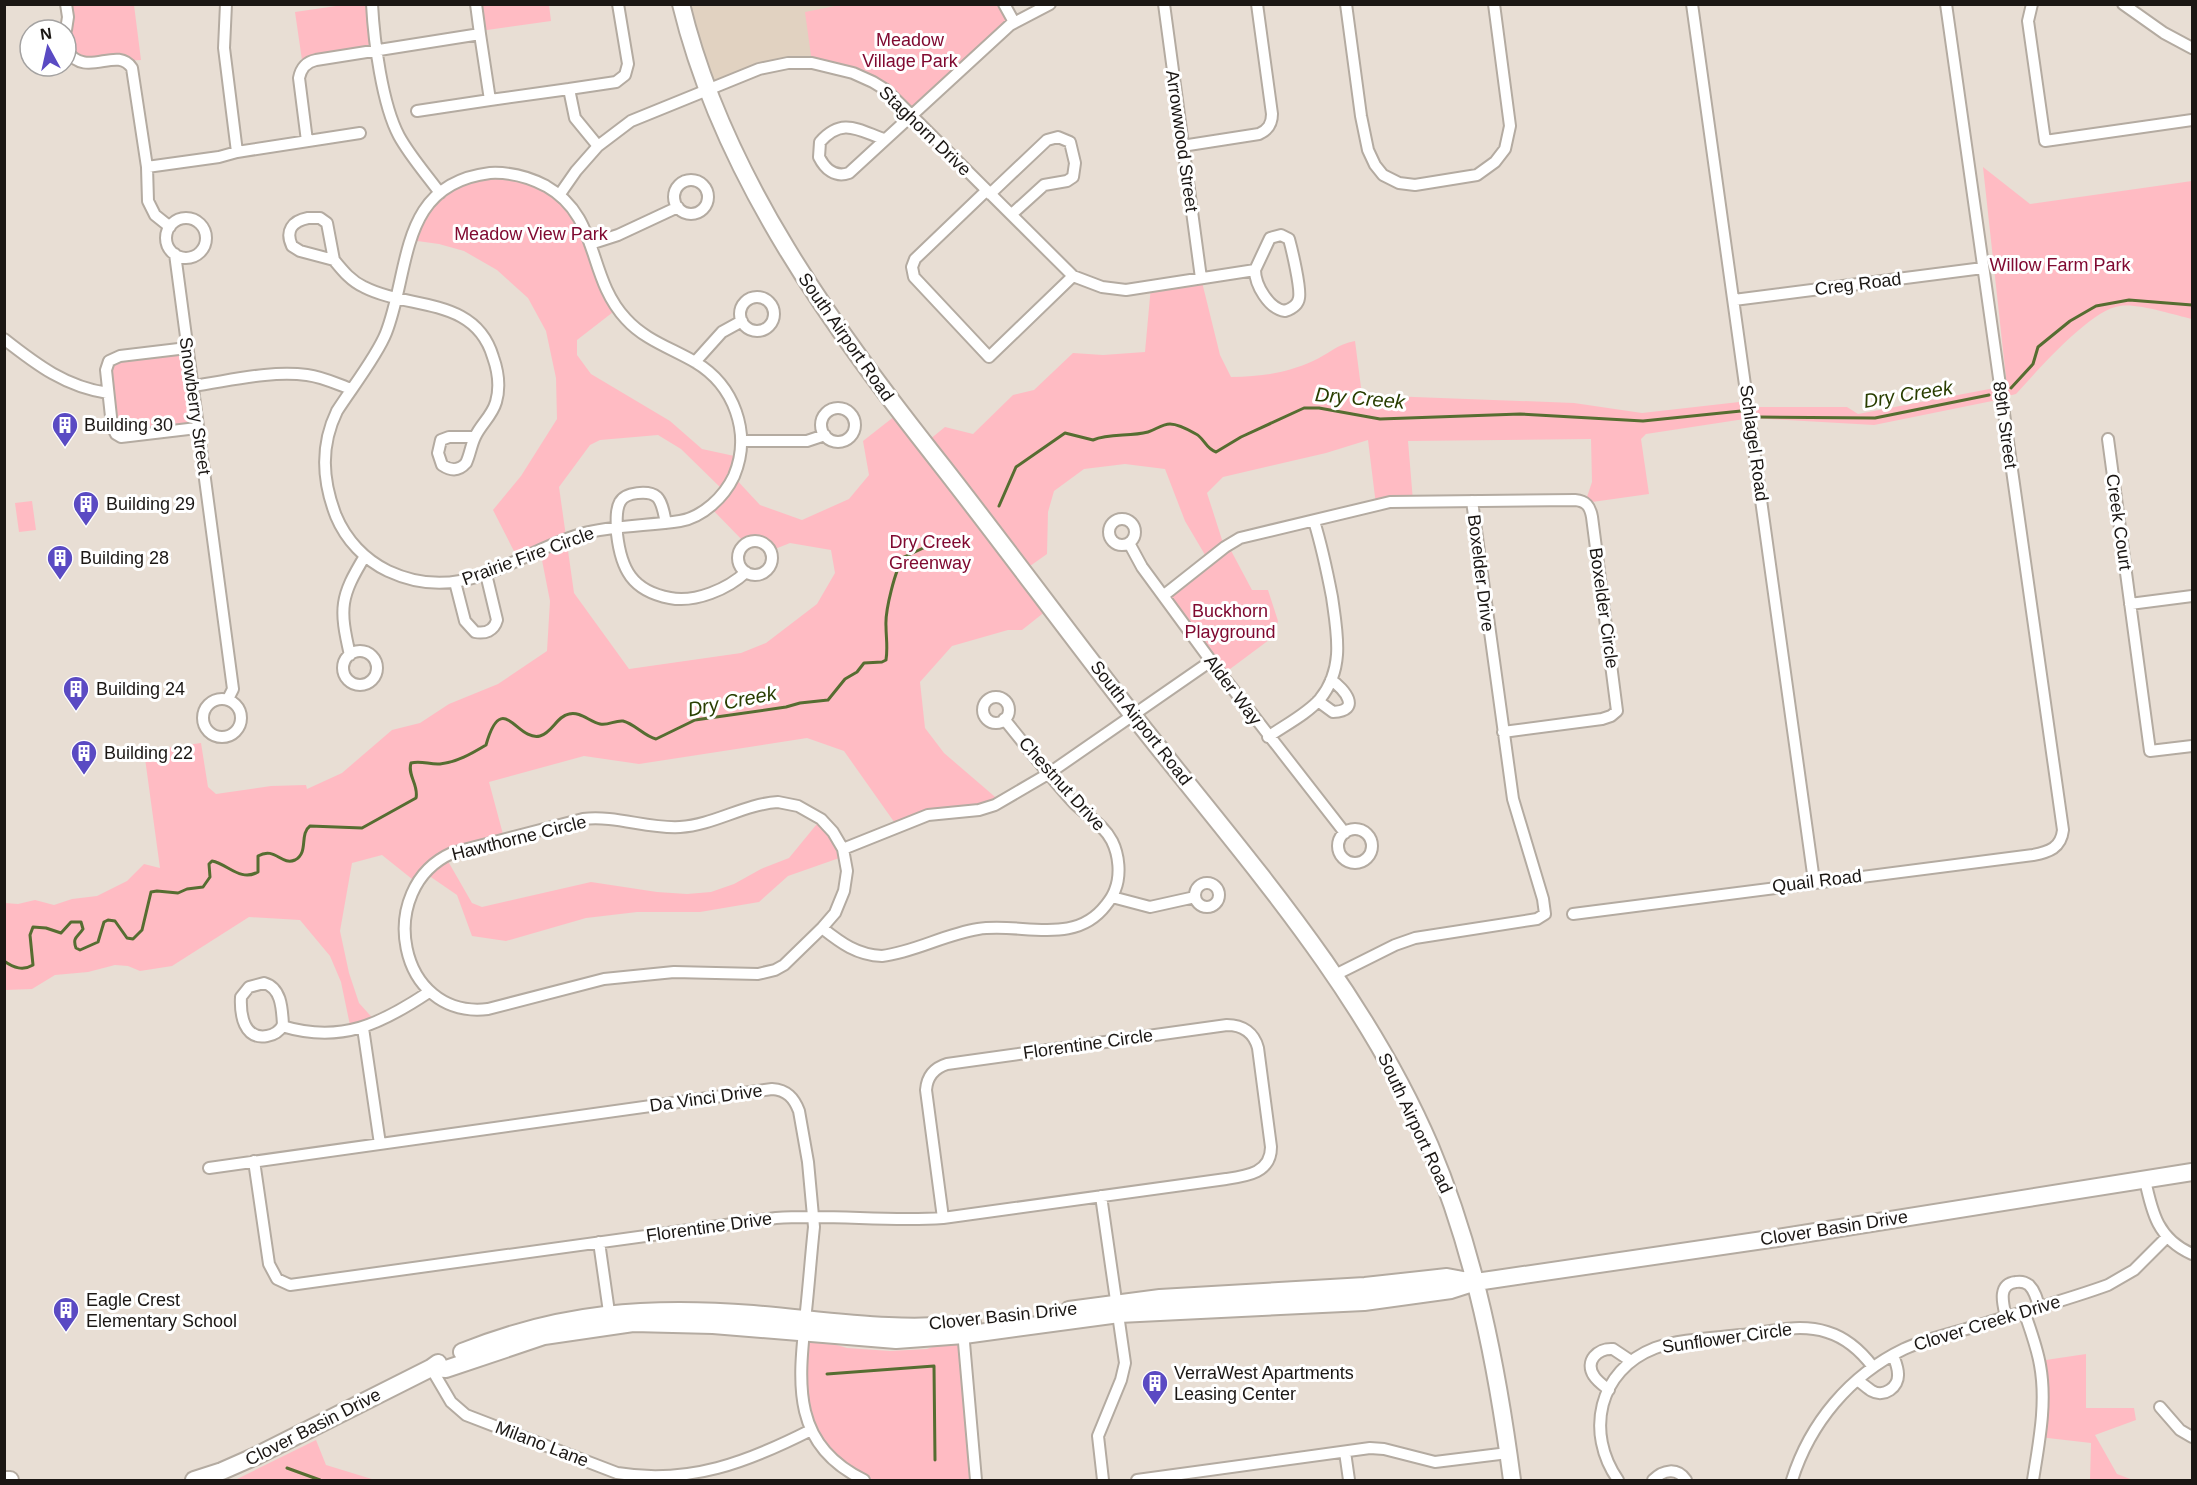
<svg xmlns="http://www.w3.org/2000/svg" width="2197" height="1485" font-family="Arial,sans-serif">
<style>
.built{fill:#e1d2c1}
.green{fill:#ffbbc3;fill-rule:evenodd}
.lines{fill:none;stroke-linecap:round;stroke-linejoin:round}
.stream{stroke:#566d31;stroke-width:3}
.street-casing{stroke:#b4aba1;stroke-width:14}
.secondary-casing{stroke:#b4aba1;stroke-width:20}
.street{stroke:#fff;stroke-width:10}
.secondary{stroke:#fff;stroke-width:16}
.labels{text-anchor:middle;stroke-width:6;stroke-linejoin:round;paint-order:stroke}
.park-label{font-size:18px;fill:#800a31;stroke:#fff}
.street-label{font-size:18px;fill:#1b1714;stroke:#fff}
.poi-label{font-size:18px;fill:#1b1714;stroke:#fff;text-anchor:start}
.water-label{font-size:20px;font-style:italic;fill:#293e00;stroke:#fff}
</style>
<rect width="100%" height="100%" fill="#e8ded4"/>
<path class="built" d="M681,5h164l-33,58 -16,-1 -87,27z"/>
<path class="green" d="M845,4l159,1 10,17 -102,93 -26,-25 -74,-27 -7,-51z
M66,5h68l7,55 -57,3 -18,-13z
M343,5h29l6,45 -75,17 -8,-55z
M476,5h73l2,16 -71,10z
M1983,167l47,37 162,-23v138c-18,-4 -54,-16 -72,-13 -29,3 -83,65 -104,88l-8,2z
M509,174l57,26 51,109 -40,31v15l14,19 79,47 32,28 37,8 -6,19 27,29 42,15 47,-21 20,-24 -6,-34 37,-29 24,32 21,-17 28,7 40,-39 21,-5 39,-37 30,2 42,-3 6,-66 50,-8 19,77 11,22c31,-1 53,-3 82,-16 16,-7 24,-17 42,-20l7,54 212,8 68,10 106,-12 11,6h88l11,7 142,-27 2,12 -128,26 -123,-7 -105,16 -5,5 8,55 -64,9 7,-21 -1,-43 -183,2 5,60 -37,4 -8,-65 -42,13 -103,24 -16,16 17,53 4,-1 24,45h16l10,31 -5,16 -51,38 -59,-79 45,-36 -23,-39 -20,-52 -40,-5 -41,5 -30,22 -6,21 -1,42 -24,17 28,36 -29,23h-14l-56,16 -32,36 5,46 19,25 57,49 -28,9 -76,15 -53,-75 -37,-13 -168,26 -55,-8 -95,26 15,56 -59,18 27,47 10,4 109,-25 66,10 30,2 24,-2 23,-8 27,-15 28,-11 32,-39 24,37 -57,20 -29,26 -59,10h-63l-51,6 -80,23 -34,-5 -15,-41 -32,-22 -8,10 -35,-28 -30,8 -12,68 9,42 10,30 18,20 -26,7 -10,-48 -11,-26 -30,-36 -51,-3 -77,49 -32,5 -12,-5 -13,-1 -27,7 -33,3 -23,14 -27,1v-87l13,1 17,-4 19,5 18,-6 25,-3 30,-15 17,-17 16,4 -16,-117 57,-8 7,44 8,7 55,-8 35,-1 1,4 35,-16 50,-43 28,-7 29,-19 49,-20 49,-33 3,-50 -10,-51 -22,9 -25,-49 28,-34 36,-57 -1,-41 -10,-47 -18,-33 -31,-28 -33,-19 -25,-7 -29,-4 5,-14 32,-38zM658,435l23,14 43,42 -15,15 37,38c9,-4 18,-3 24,7l20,-8 41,7 4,23 -18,31 -51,39 -25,10 -112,16 -55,-76 -15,-106 31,-42 10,-5z
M187,348l10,80 -81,6 -7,-73z
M32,501l4,29 -17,2 -4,-29z
M804,1340l23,2 20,6 43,3 37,-2 13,-5 25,1 11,135h-112l-24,-14 -36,-55z
M2086,1354v54h48l2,12 -41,15 22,39 16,6h-43l1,-37 -52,-6v-76z
M316,1440l10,25 49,15h-140z"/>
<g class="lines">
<path class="stream" d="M2011,388l22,-24 5,-17 32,-26 26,-15 33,-6 63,5
M1758,417l117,1 114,-23
M999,506l17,-39 49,-34 28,7c17,-7 36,-3 55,-8 7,-2 14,-8 22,-8 7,0 19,6 26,10 8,4 10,15 20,18l25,-15 63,-29h15l61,11 140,-5 123,7 98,-10
M4,961c10,7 19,10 29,4l-3,-30 3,-8 13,1 15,5 10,-11h10l2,7c-5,8 -11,8 -7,19l4,2 18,-8 6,-20 4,-2 7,1 12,17 6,1 9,-9 9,-38 6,-1 21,2 9,-4 16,-2 7,-10 -1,-13 3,-3c16,3 28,21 46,11v-16c17,-10 23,10 37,4 14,-7 4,-26 15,-34l52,2 54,-30c3,-13 -9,-23 -5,-35 10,-3 19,2 29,1 17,-2 31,-10 46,-19 16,-57 31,-3 54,-9 12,-3 17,-20 29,-22 11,-3 21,8 31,10 8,2 15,-4 23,-3 12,3 21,15 33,18l39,-19 91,-13 14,-4 28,-3 17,-21 12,-7 7,-9 18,-1 4,-2c2,-13 0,-22 0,-34 -1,-15 9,-57 18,-69l30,-14h26l9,-3
M827,1374l107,-8 1,94
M287,1468l33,12"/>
<g class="street-casing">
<path id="street" d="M226,4l-2,44 13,104
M372,4c2,37 10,100 27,132 11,20 27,38 41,57
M1004,4l10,18
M1164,4l37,274
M1346,4l15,112 7,34 7,15 8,10 16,8 16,2 62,-10 18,-13 10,-13 5,-23 -16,-122
M1692,4l122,877
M2032,4l-4,17 17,120 147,-21
M2123,4l41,29 28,15
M66,30l2,-13 -2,-13
M480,34l10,66 79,-11
M66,50c21,30 50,-5 66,18l15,99 1,34 7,14 15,12
M417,111l73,-11
M884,139c-26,-9 -42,-22 -64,3l-1,15c6,12 16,21 30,16l161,-148 40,-21
M307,141l-8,-63c2,-10 7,-16 17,-18l164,-26 -4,-30
M598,146l-23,-28 -6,-29 47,-7 9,-7 3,-11 -10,-60
M1182,146l77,-12c9,-4 13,-10 13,-20l-15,-110
M147,167l72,-10 18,-5 123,-19
M490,173c20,-1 39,4 56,13 55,31 40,90 80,133 19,21 45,29 69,43 39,23 57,71 39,114 -10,21 -31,41 -54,45 -32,5 -67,4 -99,13 -69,21 -118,72 -193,37 -23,-11 -42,-31 -52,-55 -14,-36 -16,-70 1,-105 14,-22 40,-55 49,-78 25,-64 12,-149 104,-160z
M674 197a17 17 0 1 1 34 0a17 17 0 1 1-34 0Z
M986,191l-71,68 -3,8 2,10 75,80 84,-81
M560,194l16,-23 22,-25 33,-25 128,-52 29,-6h24l41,10 20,9 13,8 187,186 29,11 24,3 129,-20 15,-32 11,-3 8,4c3,11 12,49 10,59 -1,7 -8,11 -14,13 -16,-2 -30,-26 -30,-41
M990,194l57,-54 11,-3 12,5 5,21 -2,14 -6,4 -23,4 -32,29
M308,218h12l7,5 7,37 -34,-9 -8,-5c-7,-15 0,-25 16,-28z
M166 238a20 20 0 1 1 40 0a20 20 0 1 1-40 0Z
M590,244l28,-9 60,-28
M175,254l58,435 -5,10
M334,260c9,11 17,21 30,27 45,23 111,9 129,70 5,14 7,31 3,45 -4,14 -15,22 -21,35 -4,8 -5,18 -9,26 -7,8 -15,8 -24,2l-4,-12 3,-13 8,-3h26
M740 314a17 17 0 1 1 34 0a17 17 0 1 1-34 0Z
M1734,300l249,-32
M4,339c33,26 62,48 104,54
M187,348l-67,8 -11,5 -3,9 6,56 4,8 5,3 76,-9
M695,362l27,-30 20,-11
M192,386c37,-5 78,-16 115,-11 16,2 30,9 44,14
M821 425a17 17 0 1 1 34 0a17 17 0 1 1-34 0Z
M2108,439l42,312 42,-5
M741,441h66l18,-6
M1109 532a13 13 0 1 1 26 0a13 13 0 1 1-26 0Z
M666,523c-2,-8 -3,-20 -9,-26 -8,-7 -32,-5 -37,5 -5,9 -3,23 -3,32 4,35 15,57 53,64 25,5 58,-9 76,-26
M738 558a17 17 0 1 1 34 0a17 17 0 1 1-34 0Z
M1129,543l13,24 69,94 134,172
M455,582l10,39 10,11c10,2 19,-1 22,-12l-11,-46
M1163,596l62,-49 15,-9 150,-36 185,-2c11,1 15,6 17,17l25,194 -6,5 -9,3 -99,13
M2130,604l62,-8
M343 668a17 17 0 1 1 34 0a17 17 0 1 1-34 0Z
M350,655c-11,-47 -10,-58 15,-99
M983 710a13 13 0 1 1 26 0a13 13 0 1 1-26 0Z
M203 718a19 19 0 1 1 38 0a19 19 0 1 1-38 0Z
M1318,701l15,11c29,-1 12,-23 -2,-32
M1268,737c17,-12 39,-23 52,-38 25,-31 17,-66 12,-102 -5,-26 -10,-50 -18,-76
M778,802l20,4 23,13 12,13 10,17 4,22 -3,20 -9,22 -13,15 -38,37 -9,5 -17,4 -84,-2 -70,7 -116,30c-91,11 -114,-121 -36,-156l131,-34c33,-4 65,10 97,8 34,-2 64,-23 98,-25z
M1338 846a17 17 0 1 1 34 0a17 17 0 1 1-34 0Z
M843,849l85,-34 51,-5 16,-5 53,-31 163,-113
M1195 895a12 12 0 1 1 24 0a12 12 0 1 1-24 0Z
M1112,897l38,10 45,-10
M1573,914l460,-59c16,-3 28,-7 30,-25l-117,-826
M822,928c19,15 35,27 60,28 33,-4 63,-22 96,-27 44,-7 96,18 128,-24 4,-5 7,-9 9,-15 6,-15 4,-35 -3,-49 -9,-17 -25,-25 -38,-38 -25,-27 -47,-56 -70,-84
M1335,975l60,-30 20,-7 122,-19 8,-5 -2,-15 -30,-100 -41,-298
M264,983c18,5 18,27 19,42 -4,7 -9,10 -16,11 -23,4 -27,-21 -26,-39l8,-10z
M282,1026c59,18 99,-2 147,-34
M363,1028l17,116
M254,1161l15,103 8,15 13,6 486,-67c56,-4 111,4 167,0l283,-39c21,-3 45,-6 45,-32l-13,-99c-4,-15 -15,-23 -31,-23l-280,39c-13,4 -20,13 -21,26l17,128
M209,1168l563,-79c15,1 22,9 27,22l9,51 6,65c-3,28 -5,56 -8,84 -7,69 -17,133 58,169
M2145,1180c7,33 13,59 47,74
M1101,1196l24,167 -4,17 -23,56 5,44
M599,1242l11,77
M2024,1311c6,18 13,36 16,54 7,38 -1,77 -7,115
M2006,1317c-3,-13 -9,-33 10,-35 5,-1 9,0 13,3 6,6 8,14 10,22
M963,1331l13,149
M431,1368l20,34 15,13 151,58c72,12 131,-11 194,-43
M1857,1380c5,3 10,8 15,11 12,7 27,-4 26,-17 0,-7 -3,-13 -5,-19
M1609,1390c-5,-4 -12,-9 -15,-14 -10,-15 4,-28 19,-27l18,12
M2160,1407l20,23 12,7
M1345,1452l4,28
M1137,1480l233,-32 14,1 51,13 73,-9
M1618,1480c-33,-47 -20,-110 37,-132 24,-9 59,-10 86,-13 28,-3 58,-12 86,-3 20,6 34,19 46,35
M1653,1480c10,-10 24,-13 33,0
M1792,1480c18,-57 58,-105 112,-131 22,-10 46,-15 69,-22 45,-14 91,-26 135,-42l26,-15 33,-33"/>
</g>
<g class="secondary-casing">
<path id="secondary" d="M681,4c42,174 153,325 262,463 64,82 125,165 189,247 108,138 228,269 298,432 45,107 67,220 82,334
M1069,1310l91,-12 205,-12 82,-9 26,5
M462,1352c99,-40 186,-46 291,-38 73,6 147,19 219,9
M431,1368l15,1 98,-33 89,-13 80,2 183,15 68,-5 155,-21 245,-12 87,-12 25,-8 301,-44 415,-66
M4,1480h6
M194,1480l28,-9 34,-15 175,-88 7,-5"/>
</g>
<use href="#street" class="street"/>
<use href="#secondary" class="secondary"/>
</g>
<defs>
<g id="building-pin" transform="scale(1.35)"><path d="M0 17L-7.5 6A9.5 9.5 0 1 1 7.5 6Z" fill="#5a4ac3" stroke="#fff"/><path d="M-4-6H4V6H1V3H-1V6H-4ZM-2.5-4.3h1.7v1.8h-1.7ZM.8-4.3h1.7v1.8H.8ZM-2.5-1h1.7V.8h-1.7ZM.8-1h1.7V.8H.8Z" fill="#fff"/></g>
</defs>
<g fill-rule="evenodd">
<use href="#building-pin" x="65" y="425"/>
<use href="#building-pin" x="86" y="504"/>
<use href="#building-pin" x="60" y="558"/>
<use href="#building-pin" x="76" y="689"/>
<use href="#building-pin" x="84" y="753"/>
<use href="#building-pin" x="66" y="1310"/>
<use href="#building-pin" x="1155" y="1383"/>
</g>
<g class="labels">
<g class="park-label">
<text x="910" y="46">Meadow<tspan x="910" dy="21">Village Park</tspan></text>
<text x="531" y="240">Meadow View Park</text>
<text x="2060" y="271">Willow Farm Park</text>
<text x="930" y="548">Dry Creek<tspan x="930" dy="21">Greenway</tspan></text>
<text x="1230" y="617">Buckhorn<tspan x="1230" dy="21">Playground</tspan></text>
</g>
<g class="street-label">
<text transform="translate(925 131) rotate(44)" y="6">Staghorn Drive</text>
<text transform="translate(1182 141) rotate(82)" y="6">Arrowwood Street</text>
<text transform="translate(1858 284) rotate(-7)" y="6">Creg Road</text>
<text transform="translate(846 337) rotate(55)" y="6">South Airport Road</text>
<text transform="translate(195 406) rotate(82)" y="6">Snowberry Street</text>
<text transform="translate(2005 425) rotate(82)" y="6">89th Street</text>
<text transform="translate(1754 443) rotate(82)" y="6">Schlagel Road</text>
<text transform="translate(2119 522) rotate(82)" y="6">Creek Court</text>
<text transform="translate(528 556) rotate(-20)" y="6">Prairie Fire Circle</text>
<text transform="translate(1481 573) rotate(83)" y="6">Boxelder Drive</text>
<text transform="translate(1604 608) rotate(82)" y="6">Boxelder Circle</text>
<text transform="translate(1233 690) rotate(53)" y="6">Alder Way</text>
<text transform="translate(1141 723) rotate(52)" y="6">South Airport Road</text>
<text transform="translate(1062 784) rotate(48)" y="6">Chestnut Drive</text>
<text transform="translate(519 838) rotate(-14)" y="6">Hawthorne Circle</text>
<text transform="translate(1817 881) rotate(-7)" y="6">Quail Road</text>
<text transform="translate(1088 1044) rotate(-8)" y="6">Florentine Circle</text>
<text transform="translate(706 1098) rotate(-8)" y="6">Da Vinci Drive</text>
<text transform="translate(1415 1123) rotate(65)" y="6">South Airport Road</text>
<text transform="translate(709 1227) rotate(-8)" y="6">Florentine Drive</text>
<text transform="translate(1834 1228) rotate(-9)" y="6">Clover Basin Drive</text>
<text transform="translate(1003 1316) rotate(-6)" y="6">Clover Basin Drive</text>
<text transform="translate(1987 1323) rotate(-17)" y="6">Clover Creek Drive</text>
<text transform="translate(1727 1338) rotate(-8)" y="6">Sunflower Circle</text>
<text transform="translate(313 1427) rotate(-27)" y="6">Clover Basin Drive</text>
<text transform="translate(542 1444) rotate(21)" y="6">Milano Lane</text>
</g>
<g class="poi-label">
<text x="84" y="431">Building 30</text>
<text x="106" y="510">Building 29</text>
<text x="80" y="564">Building 28</text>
<text x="96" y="695">Building 24</text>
<text x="104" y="759">Building 22</text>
<text x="86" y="1306">Eagle Crest<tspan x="86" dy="21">Elementary School</tspan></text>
<text x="1174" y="1379">VerraWest Apartments<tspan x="1174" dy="21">Leasing Center</tspan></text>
</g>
<g class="water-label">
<text transform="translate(1908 394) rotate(-9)" y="7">Dry Creek</text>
<text transform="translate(1360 398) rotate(5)" y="7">Dry Creek</text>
<text transform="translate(732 701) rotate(-11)" y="7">Dry Creek</text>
</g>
</g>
<rect width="2197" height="1485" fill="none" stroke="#1b1714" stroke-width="12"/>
<g transform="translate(48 48) rotate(352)"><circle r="28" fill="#ffffff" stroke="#a4a2a1" stroke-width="1.5"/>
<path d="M0-4.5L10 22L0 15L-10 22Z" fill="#5a4ac3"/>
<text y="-9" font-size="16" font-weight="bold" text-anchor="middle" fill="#1b1714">N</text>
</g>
</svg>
